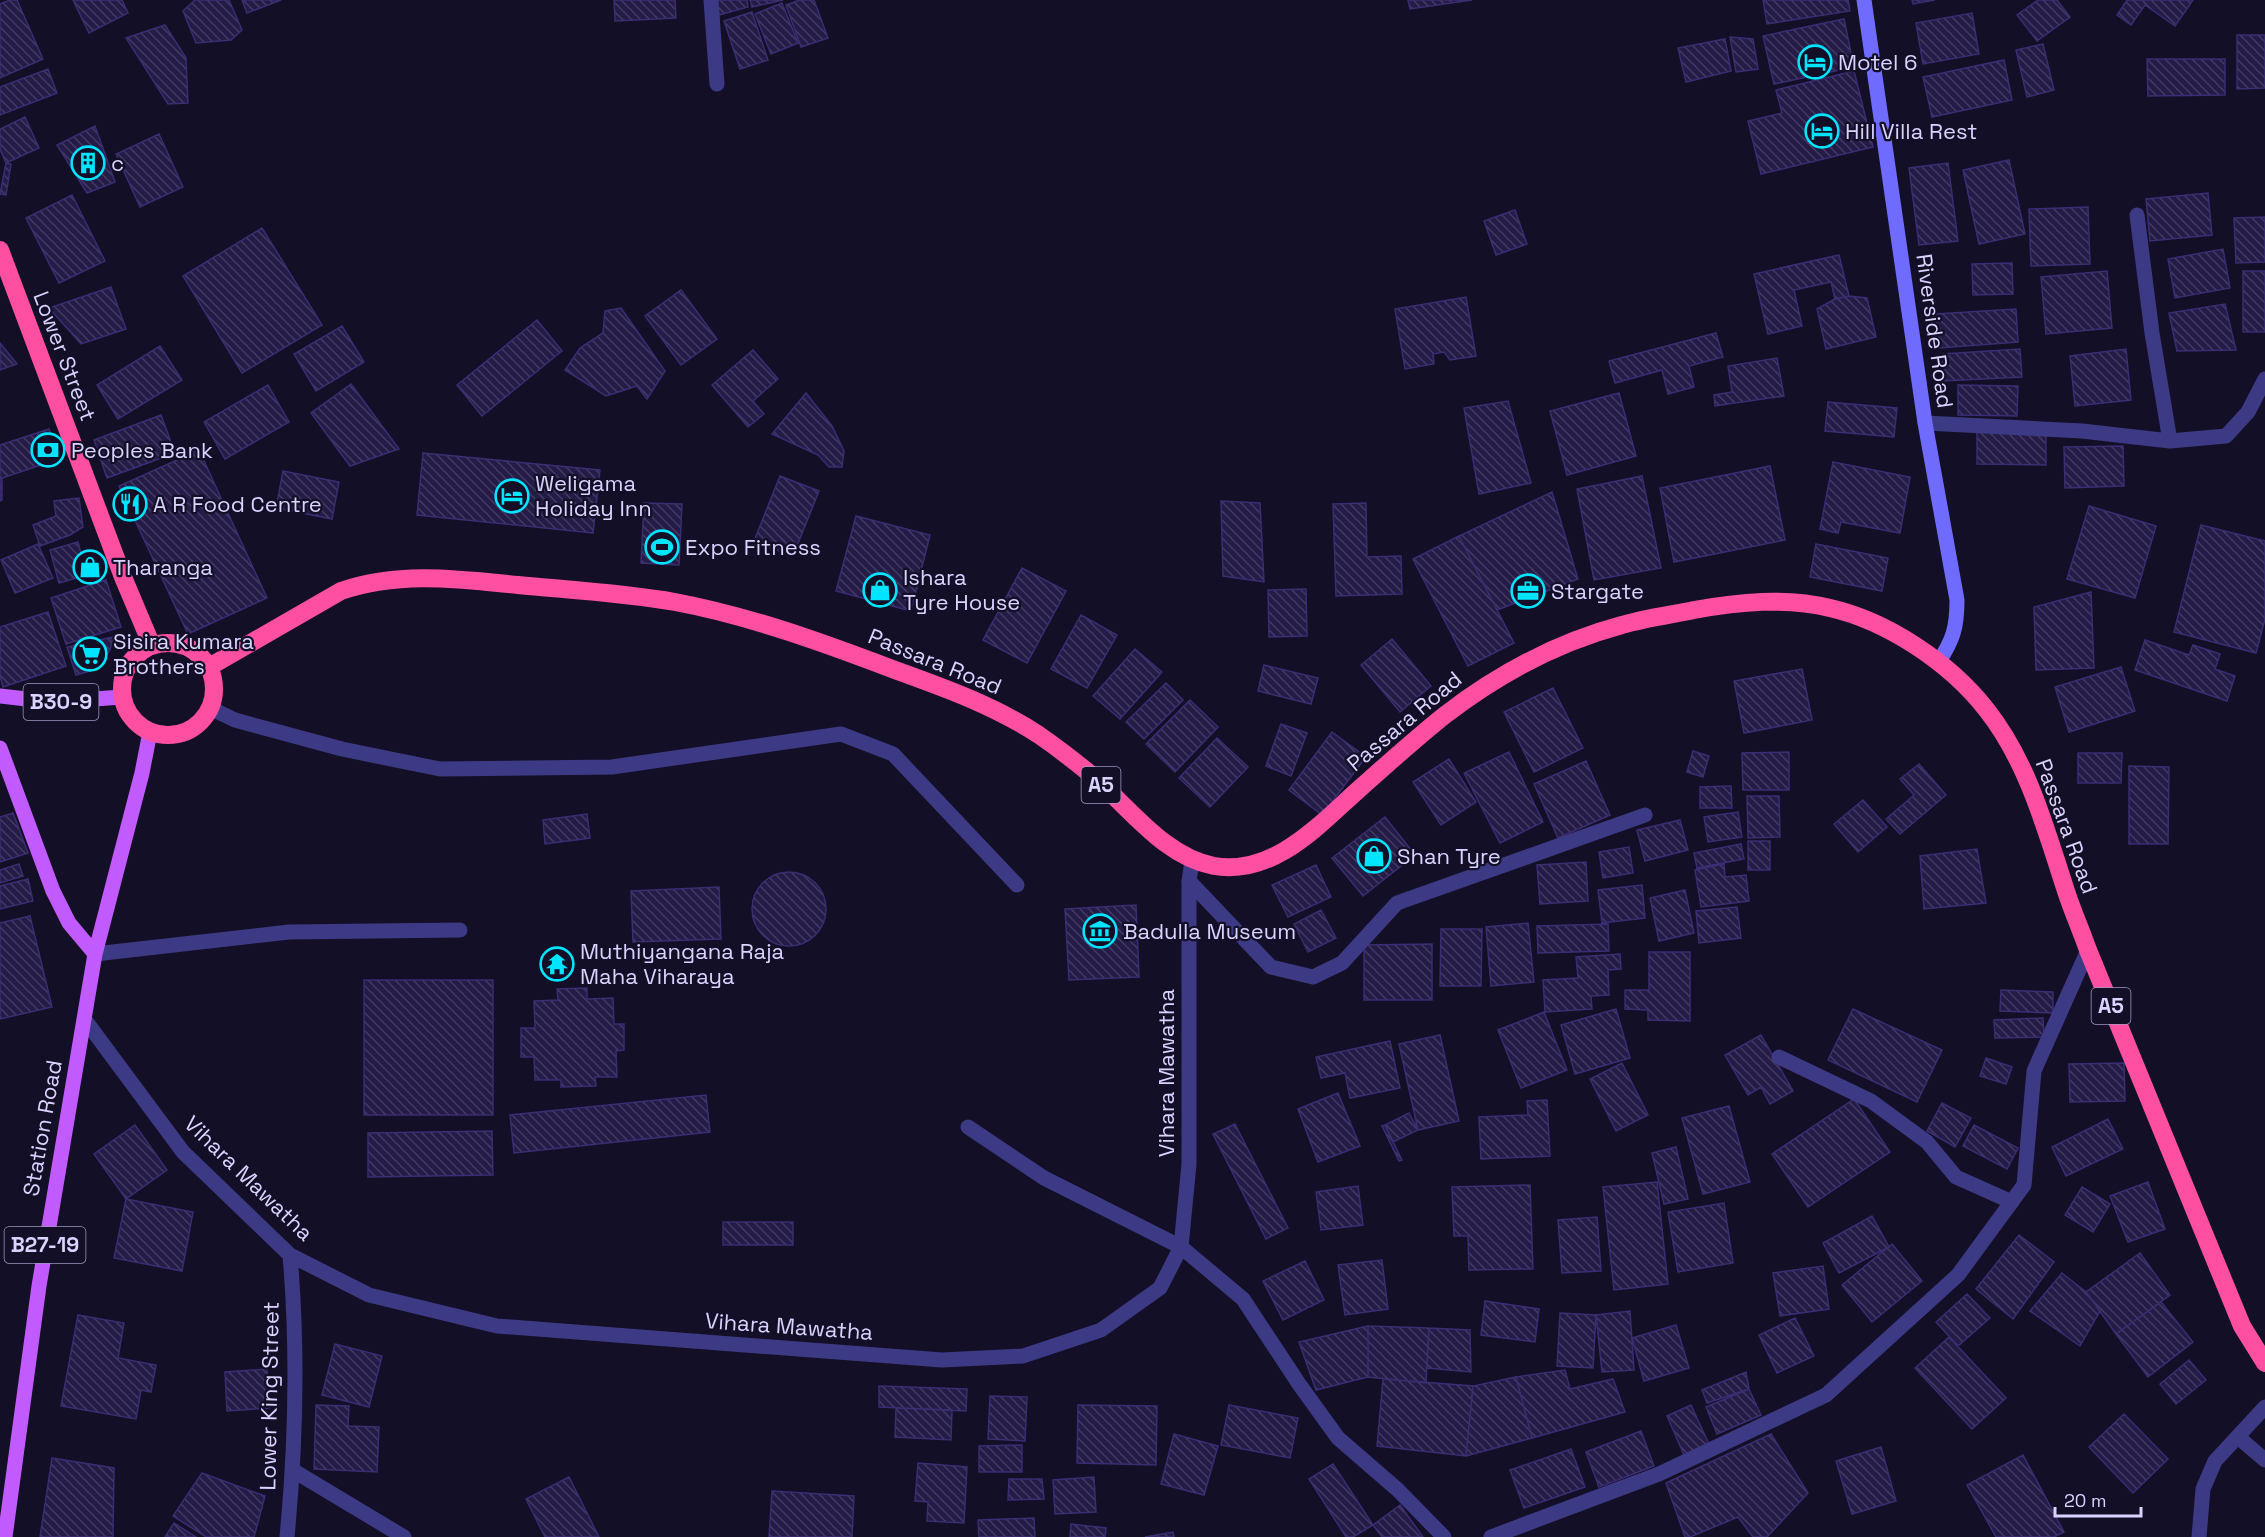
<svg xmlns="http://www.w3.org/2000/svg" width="2265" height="1537" font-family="'Space Grotesk',sans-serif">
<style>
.building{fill:url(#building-back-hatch);stroke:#3b2d73;stroke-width:1.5}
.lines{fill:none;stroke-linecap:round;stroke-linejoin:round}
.lane{stroke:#3d3a85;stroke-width:15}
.street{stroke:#3d3a85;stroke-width:15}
.secondary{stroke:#6f6bff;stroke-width:15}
.primary{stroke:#c25bff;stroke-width:15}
.highway{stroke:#ff4fa3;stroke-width:18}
.labels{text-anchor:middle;stroke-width:4.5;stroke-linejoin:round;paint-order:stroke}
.shield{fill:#130f26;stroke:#9e99be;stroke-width:1.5}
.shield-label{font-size:21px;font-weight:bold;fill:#d9d4ff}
.poi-label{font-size:22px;fill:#d9d4ff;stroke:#130f26;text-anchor:start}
.street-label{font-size:22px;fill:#d9d4ff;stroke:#130f26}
</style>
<defs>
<pattern id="building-back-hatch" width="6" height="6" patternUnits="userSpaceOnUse" patternTransform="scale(1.5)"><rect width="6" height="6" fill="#241b47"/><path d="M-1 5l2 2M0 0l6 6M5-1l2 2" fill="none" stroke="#433b63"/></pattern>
</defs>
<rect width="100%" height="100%" fill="#130f26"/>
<path class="building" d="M10,0h7l26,59 -43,19v-74z
M73,0h49l6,13 -39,20z
M195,0h34l13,30 -11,10 -35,3 -13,-32z
M242,0h39l-34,13z
M614,0h61l1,18 -61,3z
M716,0h31l1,7 -29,8z
M750,0h33l-31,7z
M800,0h14l14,38 -27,9 -15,-42z
M1408,0h64l-62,9z
M1763,0h85l2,11 -83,13z
M1912,0h23l-22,4z
M2038,0h19l13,17 -33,24 -20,-26z
M2127,0h66l-18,26 -30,-21 -14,20 -14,-10z
M782,3l16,40 -27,11 -16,-40z
M752,12l16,48 -28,9 -16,-48z
M1972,13l7,41 -56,10 -7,-41z
M1844,19l10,48 -80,17 -11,-48z
M165,25l21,33 2,45 -20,1 -42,-66z
M2237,35h28v53l-28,1z
M1730,37l23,2 5,30 -22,3z
M1725,39l6,32 -45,11 -8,-34z
M2043,44l11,46 -27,7 -11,-47z
M2147,59h78v36l-77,1z
M2004,60l8,40 -80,17 -9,-40z
M48,69l9,24 -57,22v-28z
M1854,71l19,76 -112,27 -13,-53 34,-8 -6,-23z
M25,117l14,31 -33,15 -6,-14v-20z
M95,126l20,56 -28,11 -30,-48z
M159,134l24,53 -43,20 -24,-53z
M2009,160l16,74 -46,10 -16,-74z
M6,163l5,1 -5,31 -6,-1z
M1948,163l10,78 -39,4 -10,-77z
M2208,193l4,42 -62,6 -4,-42z
M72,195l33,66 -46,22 -33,-65z
M2088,207l2,57 -59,2 -2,-57z
M1515,210l12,34 -31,11 -12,-34z
M2265,217v45l-29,1 -2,-45z
M262,228l60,97 -80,48 -59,-97z
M2223,249l7,39 -55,10 -7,-39z
M1839,255l10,41 -14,3 -4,-17 -37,8 8,36 -34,8 -14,-60z
M2012,263l1,31 -40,1 -1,-31z
M2107,271l5,57 -66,6 -5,-57z
M2243,271h22v61h-22z
M111,287l15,42 -45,15 -32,-36z
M681,290l36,49 -36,26 -36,-49z
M1849,296l18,2 9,39 -50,12 -9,-40 18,-10z
M1466,297l10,59 -26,4 -6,-8 -11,2 1,10 -29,5 -10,-60z
M2225,304l11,46 -59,1 -8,-38z
M621,308l44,63 -18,28 -10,-13 -31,10 -41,-26 15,-22 23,-15 2,-22z
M2016,309l2,33 -79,6 -3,-34z
M537,320l25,31 -80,65 -25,-31z
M342,326l22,36 -48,29 -22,-37z
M1716,333l7,24 -34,9 5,21 -26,7 -6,-24 -47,13 -6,-22z
M0,343l17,21 -17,6z
M160,346l22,34 -64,39 -21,-34z
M2020,349l2,28 -79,4 -1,-27z
M2126,349l5,51 -56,6 -5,-50z
M753,350l25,29 -25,22 11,13 -16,13 -36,-42z
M1777,358l7,38 -69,10 -1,-11 18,-3 -4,-26z
M351,384l48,65 -49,17 -39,-53z
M268,385l21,37 -64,37 -21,-37z
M1958,385l60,1 -1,30 -59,-1z
M806,393l26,33 12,25 -2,16h-13l-11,-12 -46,-21z
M1619,393l17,63 -69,19 -17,-64z
M1508,401l23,82 -52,11 -15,-86z
M1828,402l69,6 -3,29 -69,-6z
M161,415l14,38 -68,25 -13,-38z
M49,429l10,30 -57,19v22l-2,1v-56z
M1977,432l69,2v31l-69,-1z
M2123,446l1,40 -59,2 -1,-41z
M199,450l68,148 -79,36 -69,-148z
M423,453l177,17 -7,63 -176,-18z
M1833,462l77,15 -10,56 -59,-11 -3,11 -18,-4z
M1770,466l15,74 -111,22 -14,-74z
M283,471l56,11 -7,37 -56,-11z
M780,476l39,15 -26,65 -39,-15z
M1642,476l19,92 -67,12 -17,-91z
M1552,492l26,87 -81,31 -38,-74z
M79,498l4,29 -13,8 -30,11 -7,-21 23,-9 -2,-15z
M1221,501l39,2 4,79 -41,-6z
M644,503l38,1 -3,61 -38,-2z
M1366,503l1,54 34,-1 1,38 -66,2 -3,-92z
M2089,506l67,20 -21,72 -68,-19z
M856,516l74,19 -19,76 -75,-20z
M2201,525l64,16v78l-9,34 -82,-21z
M1459,536l55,107 -46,23 -55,-107z
M78,542l9,33 -28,8 -9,-33z
M38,544l15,34 -38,15 -14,-33z
M1816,544l72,14 -6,33 -72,-14z
M1022,568l44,23 -39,72 -44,-23z
M106,580l15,47 -55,17 -15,-46z
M1306,589l1,47 -38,1 -1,-47z
M2091,592l3,76 -58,2 -2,-63z
M48,612l18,54 -63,21 -3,-11v-49z
M1081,615l36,20 -30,53 -36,-19z
M113,637l-3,13 -9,13 -11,8 -14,4 -9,-28z
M1392,639l39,47 -31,26 -39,-47z
M2145,640l44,15 4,-10 27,9 -5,15 20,7 -8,25 -92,-31z
M1135,649l27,23 -42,47 -27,-23z
M1264,665l54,13 -7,26 -53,-13z
M2121,667l14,44 -66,21 -14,-45z
M1802,669l10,51 -68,13 -10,-52z
M1166,683l17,17 -39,39 -18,-17z
M1553,688l30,60 -49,24 -30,-60z
M1190,700l28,27 -43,45 -29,-28z
M1281,724l26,9 -16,43 -25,-10z
M1332,732l34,25 -44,58 -33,-25z
M1217,738l31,29 -38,40 -31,-29z
M1693,751l16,5 -6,21 -16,-5z
M1509,752l34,70 -43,21 -36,-70z
M1789,752v38h-46l-1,-37z
M2078,753h44l-1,30h-43z
M1449,759l27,43 -35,23 -28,-43z
M1586,761l24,54 -52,23 -24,-54z
M1919,764l27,31 -46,39 -14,-15 28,-24 -14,-16z
M2129,766l40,1 -1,77h-39z
M1731,786l1,22h-32v-21z
M1747,796h32l1,41 -32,1z
M1863,800l24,27 -29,25 -24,-28z
M1738,812l4,25 -34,5 -4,-25z
M13,813l15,40 -28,9v-45z
M587,814l3,24 -45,6 -2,-24z
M1385,817l30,38 -52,41 -31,-38z
M1680,820l8,30 -43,11 -8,-31z
M1748,841h22v29h-22z
M1741,844l3,15 -47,9 -3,-15z
M1629,847l4,26 -30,5 -4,-26z
M1977,849l9,54 -62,6 -4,-53z
M1586,862l2,39 -48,3 -3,-39z
M19,864l4,12 -23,7v-13z
M1724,864l1,13 21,-2 3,26 -48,6 -6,-37z
M1316,865l15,32 -43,20 -16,-32z
M752 909a37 37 0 1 1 74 0a37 37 0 1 1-74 0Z
M28,879l5,22 -33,8v-23z
M1642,885l3,33 -43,5 -4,-33z
M719,887l2,52 -88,3 -2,-51z
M1685,890l9,43 -35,8 -9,-43z
M1136,905l3,72 -70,3 -4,-71z
M1737,907l4,31 -42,5 -3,-32z
M1321,910l15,28 -28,14 -14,-28z
M30,916l22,91 -52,12v-96z
M1528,923l6,59 -43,4 -5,-59z
M1608,924l1,27 -71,2 -1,-27z
M1441,929h41l-1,57h-41z
M1432,944v56h-68v-55z
M1649,952h41v69l-42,-1v-10l-23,-1v-19h24z
M1620,954l1,15 -13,1 1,25 -18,1 1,13 -47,3 -2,-32 35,-2 -2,-21z
M364,980h129v135h-129z
M587,988v11l26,-1 1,26h10v26l-8,1 1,26h-22l1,9 -35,1v-7h-26l-1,-23h-13v-29h14l-1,-27 24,-1 -1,-11z
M2001,990l52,2v21l-53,-2z
M1616,1009l14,49 -55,16 -14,-49z
M1853,1009l89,41 -25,52 -89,-42z
M1544,1012l23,58 -46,18 -23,-58z
M2043,1018l1,19 -49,1 -1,-18z
M1440,1035l19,86 -41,9 -19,-86z
M1761,1035l32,56 -23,13 -9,-17 -13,8 -23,-40z
M1390,1041l10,47 -50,10 -5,-25 -24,5 -5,-21z
M1986,1058l26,9 -6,17 -26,-8z
M1622,1063l26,52 -32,16 -26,-52z
M2124,1063l1,38 -55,1 -1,-38z
M1338,1093l22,53 -42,16 -20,-53z
M706,1095l4,37 -196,21 -4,-38z
M1854,1099l36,53 -82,55 -36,-53z
M1547,1100l3,56 -69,3 -2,-42 49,-2 -1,-14z
M1942,1103l29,15 -16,29 -28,-16z
M1729,1106l21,76 -47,12 -21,-76z
M1409,1113l9,17 -25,12 -8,-17z
M2108,1119l15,30 -57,27 -14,-29z
M1235,1124l53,104 -22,11 -53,-105z
M135,1125l32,45 -41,29 -32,-45z
M1385,1125l17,35 -3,1 -17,-35z
M1974,1125l44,23 -11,21 -44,-23z
M492,1131l1,44 -125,2v-44z
M1676,1147l12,52 -24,5 -12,-51z
M1657,1182l11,102 -54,6 -11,-103z
M2148,1182l17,47 -37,13 -18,-46z
M1530,1185l3,84 -64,1 -1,-34h-14l-2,-49z
M1358,1186l5,39 -42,5 -5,-38z
M2082,1187l28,17 -17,28 -28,-17z
M126,1199l67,13 -11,59 -68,-13z
M1724,1203l9,60 -55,9 -10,-60z
M1872,1216l17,31 -50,26 -16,-30z
M1597,1217l4,54 -39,2 -4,-53z
M723,1222h70v23h-70z
M2019,1235l35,27 -41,57 -37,-30z
M1892,1244l30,37 -50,41 -30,-37z
M2140,1253l30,42 -54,39 -30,-42z
M1382,1260l6,49 -43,6 -7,-50z
M1305,1261l19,39 -41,20 -20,-39z
M1823,1266l6,43 -49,7 -7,-43z
M2062,1273l24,19 14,19 -20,35 -50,-35z
M1967,1294l23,24 -32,28 -22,-24z
M1485,1301l54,8 -4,33 -54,-7z
M2161,1302l32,40 -45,35 -32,-43z
M1630,1311l4,59 -32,2 -6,-57z
M1560,1313l36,2 -3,53 -36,-2z
M78,1315l46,8 -6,35 38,7 -5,27 -10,-2 -5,29 -75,-13z
M1795,1318l19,38 -37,17 -18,-38z
M1676,1325l13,43 -45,13 -12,-43z
M1368,1326v51l-52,13 -17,-48z
M1368,1326l61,2 -3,55 -58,-6z
M1429,1328l41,2 1,42 -44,-4z
M1949,1337l57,61 -34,31 -57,-61z
M335,1344l47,12 -13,51 -47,-12z
M2189,1360l17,20 -30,24 -16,-20z
M267,1369l2,39 -42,3 -2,-39z
M1565,1370l5,19 43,-10 12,33 -93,26 -16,-61z
M1746,1372l3,17 -42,14 -5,-13z
M1516,1377l16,61 -66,18 7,-70z
M1383,1379l90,7 -7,70 -89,-10z
M879,1386l88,3 -1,22 -87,-4z
M1749,1389l12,26 -44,19 -11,-27z
M990,1396l37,1 -2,44 -37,-2z
M316,1405l33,1 -1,20 31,1 -2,45 -63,-3z
M1078,1405l79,1 -1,59 -79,-2z
M1229,1405l69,13 -8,40 -69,-13z
M1691,1405l18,39 -25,11 -17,-39z
M896,1408l56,2 -1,30 -56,-3z
M2124,1414l44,45 -35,34 -44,-46z
M1641,1431l13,35 -55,21 -13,-35z
M1174,1434l44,12 -14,49 -43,-11z
M1771,1434l37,59 -41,44h-14l-15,-20 -48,20h-5l-19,-54z
M1022,1445v27h-43v-26z
M1881,1447l15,54 -44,13 -16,-53z
M1571,1449l14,38 -61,21 -14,-38z
M2023,1455l41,77 -10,5h-58l-29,-52z
M52,1458l62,10 -1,69h-73z
M918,1463l49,4 -3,56 -37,-2 1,-19 -13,-1z
M1333,1464l40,61 -20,12h-7l-37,-58z
M202,1473l63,23 -11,41h-48l-33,-21z
M569,1477l30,60h-54l-19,-38z
M1094,1477l2,35 -41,2 -2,-34z
M1009,1479h33l2,20 -36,1z
M772,1491l82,5 -2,41h-83z
M1400,1505l23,32h-41l-9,-12z
M1034,1518l1,19h-56l-1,-17z
M174,1523l22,14h-31z
M1071,1524l35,4 -1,9h-35z
M1173,1532l1,5h-29z"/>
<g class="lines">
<path class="lane" d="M2137,215l15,118 18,108
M1925,423l157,8 88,10 56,-5 22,-24 17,-33
M210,708l25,12 107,29 98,20 172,-2 229,-33 52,20 124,131
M1189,881l82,86 42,10 29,-14 55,-60 248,-88
M95,954l194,-22 171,-2
M1779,1057l92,44 56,41 29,35 56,25
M968,1127l76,51 137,69
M2238,1437l27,23
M1491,1537l168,-63 167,-79 132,-120 66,-90 10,-114 54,-121"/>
<path class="street" d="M711,0l6,84
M85,1020l98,132 107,103 79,40 128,31 445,34 81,-4 78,-26 59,-42 21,-41 8,-83v-283l3,-20
M1181,1247l62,52 56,85 39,54 60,52 46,47
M294,1471l110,66
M287,1537c9,-94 11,-188 3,-282
M2199,1537l4,-48 12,-28 50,-54"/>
<path class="secondary" d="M1864,0l61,423 32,177c0,28 -4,40 -19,63"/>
<path class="primary" d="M0,696l53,6 69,-5
M0,748l53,143 16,32 26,31
M5,1537l34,-251 56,-332 47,-181 8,-41"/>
<path class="highway" d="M0,250l123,327 29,69
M122 689a46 46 0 1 1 92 0a46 46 0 1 1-92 0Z
M209,667l132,-76c58,-20 117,-12 177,-6 52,5 105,8 157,17 75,14 149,41 220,68 50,18 100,36 144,65 20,14 40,29 58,45 35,31 69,77 117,86 59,10 104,-40 143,-75 29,-26 58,-52 88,-76 52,-40 113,-73 177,-90 23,-7 48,-10 72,-15 44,-8 92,-13 136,-2 57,13 119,54 156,101 42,53 59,118 80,182 6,19 15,39 22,59l154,376 23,37"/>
</g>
<defs>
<g id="hotel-ring" transform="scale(1.725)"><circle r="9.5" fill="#130f26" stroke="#00e5ff" stroke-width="1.5"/><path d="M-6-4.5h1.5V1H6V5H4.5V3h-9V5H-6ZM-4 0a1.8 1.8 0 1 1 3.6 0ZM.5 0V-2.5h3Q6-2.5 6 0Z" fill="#00e5ff"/></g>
<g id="building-ring" transform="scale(1.725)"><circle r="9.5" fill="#130f26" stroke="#00e5ff" stroke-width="1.5"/><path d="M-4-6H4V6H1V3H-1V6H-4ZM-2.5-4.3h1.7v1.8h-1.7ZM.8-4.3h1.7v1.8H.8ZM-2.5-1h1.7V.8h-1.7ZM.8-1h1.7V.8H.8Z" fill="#00e5ff"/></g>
<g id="bank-ring" transform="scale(1.725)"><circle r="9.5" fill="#130f26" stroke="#00e5ff" stroke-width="1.5"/><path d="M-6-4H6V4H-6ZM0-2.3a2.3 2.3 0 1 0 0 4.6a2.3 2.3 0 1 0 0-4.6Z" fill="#00e5ff"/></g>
<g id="restaurant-ring" transform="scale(1.725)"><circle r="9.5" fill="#130f26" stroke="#00e5ff" stroke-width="1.5"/><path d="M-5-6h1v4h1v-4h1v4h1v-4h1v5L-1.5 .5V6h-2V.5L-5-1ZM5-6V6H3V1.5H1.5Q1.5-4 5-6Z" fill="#00e5ff"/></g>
<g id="stadium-ring" transform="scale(1.725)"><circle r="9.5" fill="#130f26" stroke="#00e5ff" stroke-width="1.5"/><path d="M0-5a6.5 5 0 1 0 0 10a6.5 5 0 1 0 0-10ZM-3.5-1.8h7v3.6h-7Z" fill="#00e5ff"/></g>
<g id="shop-ring" transform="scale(1.725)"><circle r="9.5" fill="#130f26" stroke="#00e5ff" stroke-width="1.5"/><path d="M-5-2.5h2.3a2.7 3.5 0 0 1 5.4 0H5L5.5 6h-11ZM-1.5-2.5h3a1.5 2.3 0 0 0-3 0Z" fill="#00e5ff"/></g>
<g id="office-ring" transform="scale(1.725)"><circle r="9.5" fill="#130f26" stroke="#00e5ff" stroke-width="1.5"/><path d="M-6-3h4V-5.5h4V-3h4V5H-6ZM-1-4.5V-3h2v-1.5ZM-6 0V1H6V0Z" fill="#00e5ff"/></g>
<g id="supermarket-ring" transform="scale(1.725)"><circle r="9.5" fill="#130f26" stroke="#00e5ff" stroke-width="1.5"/><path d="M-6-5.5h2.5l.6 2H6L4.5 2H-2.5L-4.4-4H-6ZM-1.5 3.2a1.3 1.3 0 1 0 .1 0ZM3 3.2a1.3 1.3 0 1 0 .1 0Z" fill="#00e5ff"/></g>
<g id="museum-ring" transform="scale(1.725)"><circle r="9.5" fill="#130f26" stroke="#00e5ff" stroke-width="1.5"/><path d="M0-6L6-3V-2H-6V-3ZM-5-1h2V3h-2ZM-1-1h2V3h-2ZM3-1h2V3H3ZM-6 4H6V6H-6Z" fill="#00e5ff"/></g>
<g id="temple-ring" transform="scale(1.725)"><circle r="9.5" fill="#130f26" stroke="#00e5ff" stroke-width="1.5"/><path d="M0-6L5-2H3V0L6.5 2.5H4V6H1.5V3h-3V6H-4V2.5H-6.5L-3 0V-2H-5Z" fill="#00e5ff"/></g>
</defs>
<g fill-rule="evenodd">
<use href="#hotel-ring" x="1815" y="62"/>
<use href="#hotel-ring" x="1822" y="131"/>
<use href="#building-ring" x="88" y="163"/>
<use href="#bank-ring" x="48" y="450"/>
<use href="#hotel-ring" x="512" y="496"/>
<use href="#restaurant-ring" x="130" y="504"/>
<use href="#stadium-ring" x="662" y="547"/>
<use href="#shop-ring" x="90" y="567"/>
<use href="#shop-ring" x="880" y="590"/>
<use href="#office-ring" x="1528" y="591"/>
<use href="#supermarket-ring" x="90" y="654"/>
<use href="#shop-ring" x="1374" y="856"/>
<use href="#museum-ring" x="1100" y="931"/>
<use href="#temple-ring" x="557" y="964"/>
</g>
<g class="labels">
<g class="shield">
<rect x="23.5" y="684" width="75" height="36" rx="4.5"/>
<rect x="1081.5" y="767" width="39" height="36" rx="4.5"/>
<rect x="2091.5" y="988" width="39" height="36" rx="4.5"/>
<rect x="4.5" y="1227" width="81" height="36" rx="4.5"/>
</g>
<g class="shield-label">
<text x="61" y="709">B30-9</text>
<text x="1101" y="792">A5</text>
<text x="2111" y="1013">A5</text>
<text x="45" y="1252">B27-19</text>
</g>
<g class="poi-label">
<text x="1838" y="70">Motel 6</text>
<text x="1845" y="139">Hill Villa Rest</text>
<text x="111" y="171">c</text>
<text x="71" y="458">Peoples Bank</text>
<text x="535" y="491">Weligama<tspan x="535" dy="25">Holiday Inn</tspan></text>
<text x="153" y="512">A R Food Centre</text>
<text x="685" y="555">Expo Fitness</text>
<text x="113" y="575">Tharanga</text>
<text x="903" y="585">Ishara<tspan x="903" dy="25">Tyre House</tspan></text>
<text x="1551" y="599">Stargate</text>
<text x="113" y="649">Sisira Kumara<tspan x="113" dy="25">Brothers</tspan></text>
<text x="1397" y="864">Shan Tyre</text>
<text x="1123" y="939">Badulla Museum</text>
<text x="580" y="959">Muthiyangana Raja<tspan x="580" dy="25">Maha Viharaya</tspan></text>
</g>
<g class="street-label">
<text transform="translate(1935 331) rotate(82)" y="8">Riverside Road</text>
<text transform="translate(65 356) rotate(69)" y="8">Lower Street</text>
<text transform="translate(935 661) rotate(22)" y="8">Passara Road</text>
<text transform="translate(1404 721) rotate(-40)" y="8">Passara Road</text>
<text transform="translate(2067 826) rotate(70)" y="8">Passara Road</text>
<text transform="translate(1166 1073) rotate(-90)" y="8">Vihara Mawatha</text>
<text transform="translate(42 1128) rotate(-80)" y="8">Station Road</text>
<text transform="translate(249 1178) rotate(44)" y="8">Vihara Mawatha</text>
<text transform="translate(789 1326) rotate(4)" y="8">Vihara Mawatha</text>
<text transform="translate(269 1396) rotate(-89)" y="8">Lower King Street</text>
</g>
</g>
<path d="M2055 1507v9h86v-9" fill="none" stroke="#d9d4ff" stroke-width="3"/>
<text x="2064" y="1507" font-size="18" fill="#d9d4ff" stroke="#130f26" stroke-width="4.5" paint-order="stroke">20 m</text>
</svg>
